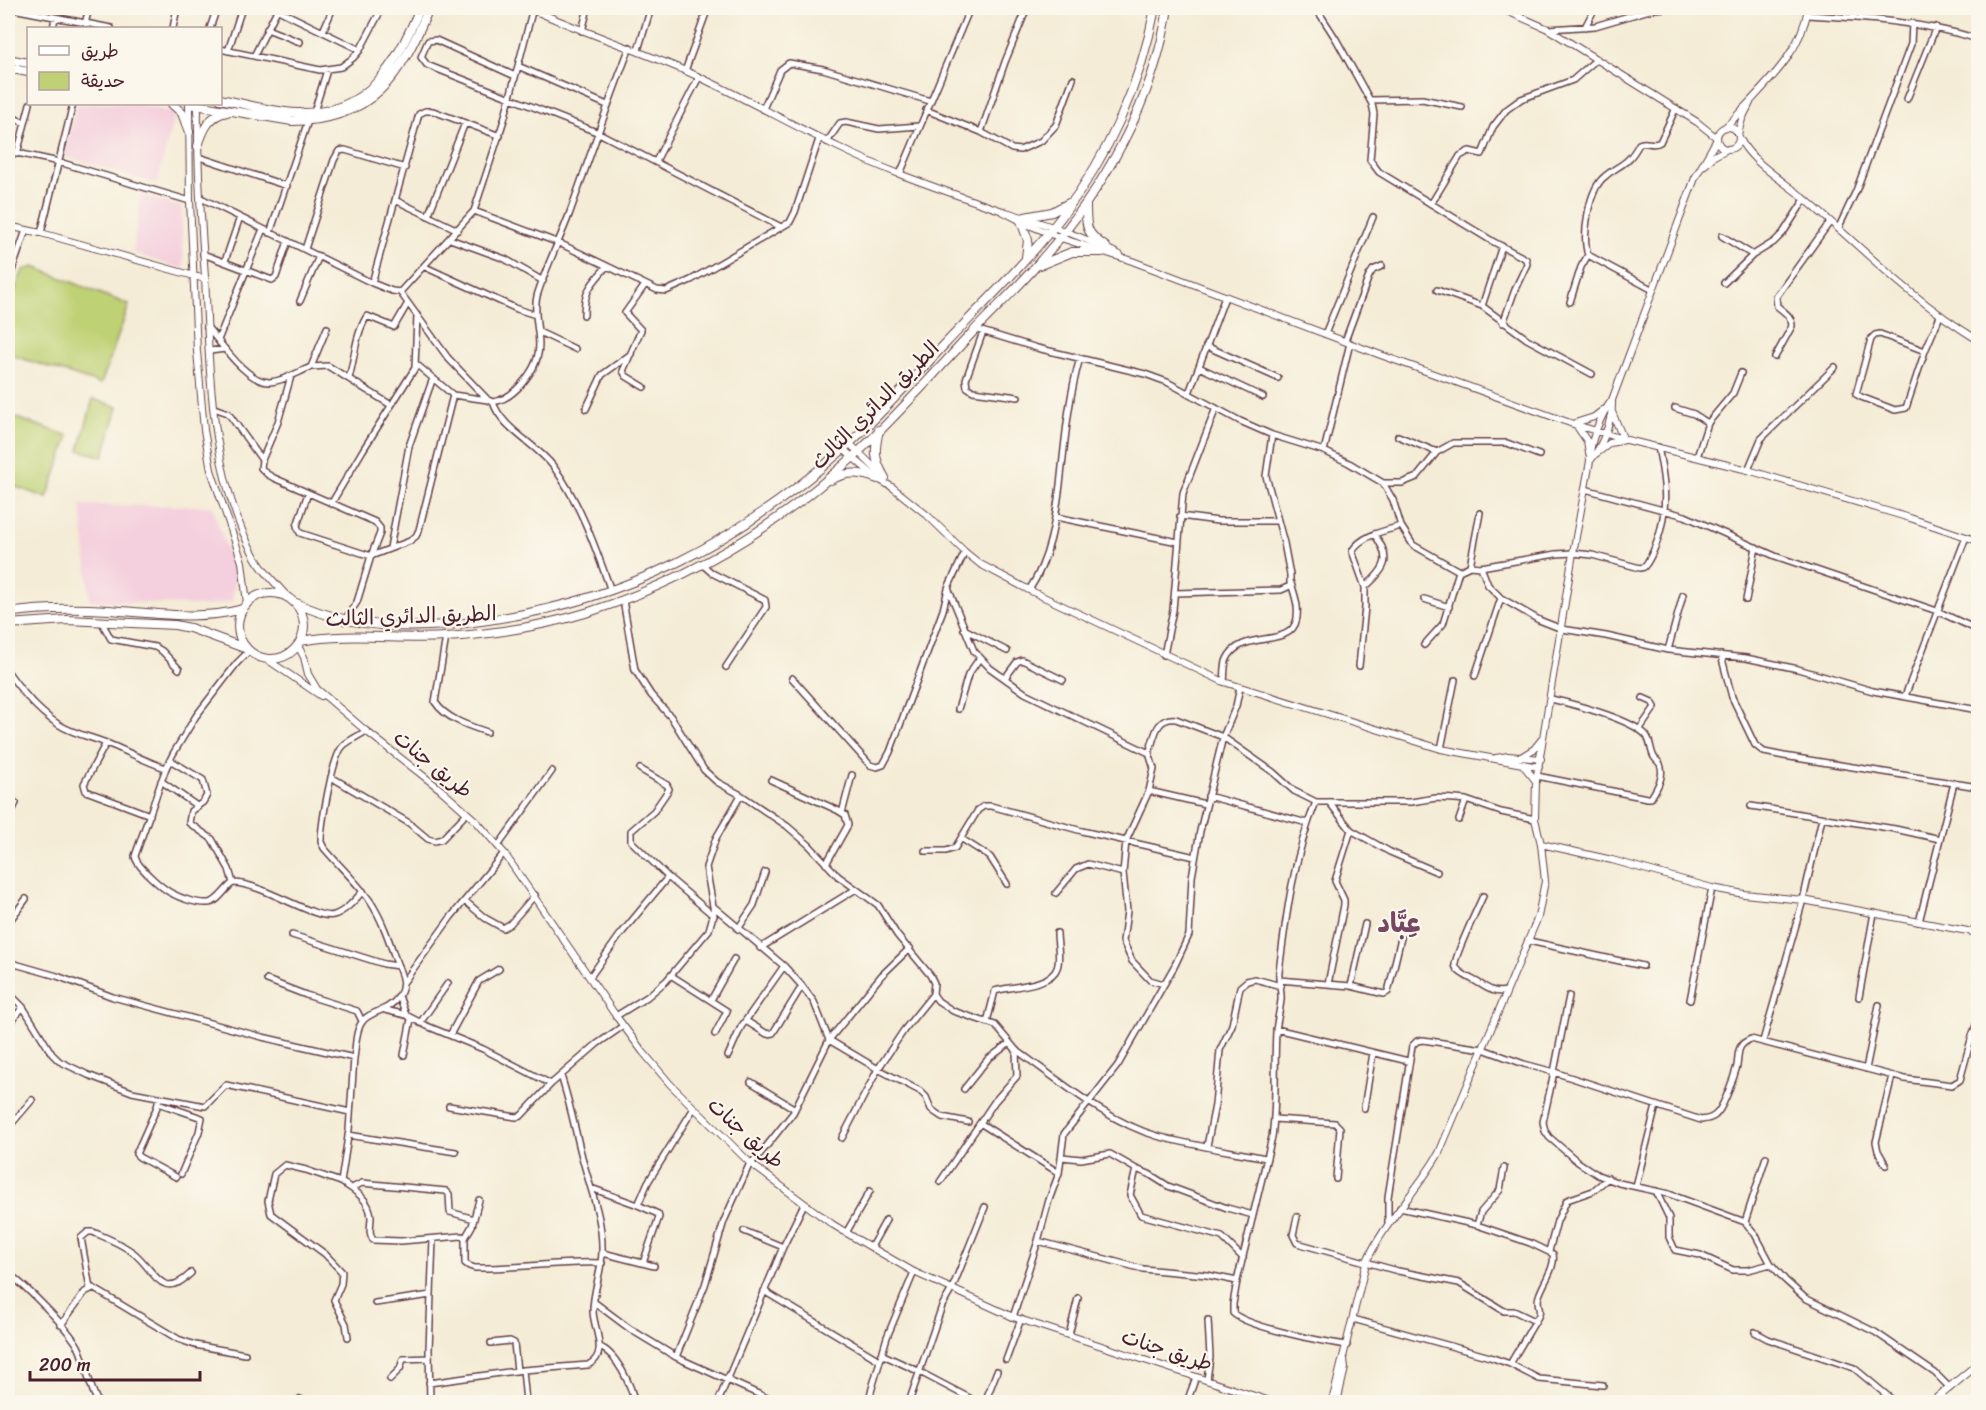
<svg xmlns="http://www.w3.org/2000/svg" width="1986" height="1410" font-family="Sriracha,'Playpen Sans Arabic',sans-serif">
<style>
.built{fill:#f4cfdd}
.green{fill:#bfd174;stroke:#847850;stroke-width:1.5}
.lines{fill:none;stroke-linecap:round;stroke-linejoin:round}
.minor-casing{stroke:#643e45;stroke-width:8}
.tertiary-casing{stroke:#643e45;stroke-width:8}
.secondary-casing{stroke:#643e45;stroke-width:9}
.primary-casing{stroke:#643e45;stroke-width:10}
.minor{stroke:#fff;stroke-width:5}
.tertiary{stroke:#fff;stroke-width:6}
.secondary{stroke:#fff;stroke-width:7}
.primary{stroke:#fff;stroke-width:8}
.labels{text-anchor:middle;stroke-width:4.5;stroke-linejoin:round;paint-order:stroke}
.street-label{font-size:21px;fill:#4a1f2b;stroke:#fbf7ec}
.district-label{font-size:27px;font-weight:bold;fill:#764662;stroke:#fbf7ec}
</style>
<rect width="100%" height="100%" fill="#fbf7ec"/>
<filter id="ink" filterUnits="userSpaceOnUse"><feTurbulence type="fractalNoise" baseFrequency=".0167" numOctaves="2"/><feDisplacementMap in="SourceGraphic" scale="12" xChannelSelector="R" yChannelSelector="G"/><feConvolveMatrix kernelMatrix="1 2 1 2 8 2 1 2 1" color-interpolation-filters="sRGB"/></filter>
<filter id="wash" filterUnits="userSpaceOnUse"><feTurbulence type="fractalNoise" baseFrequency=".008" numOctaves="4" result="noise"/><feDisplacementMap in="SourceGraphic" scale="24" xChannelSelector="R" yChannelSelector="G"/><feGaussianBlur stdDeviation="1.35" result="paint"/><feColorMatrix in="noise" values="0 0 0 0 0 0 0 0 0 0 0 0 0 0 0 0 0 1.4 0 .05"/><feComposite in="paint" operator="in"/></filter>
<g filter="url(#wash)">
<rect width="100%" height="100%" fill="#f4ecd6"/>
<path class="built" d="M77,104h52l46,9 -18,71 -94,-28z
M141,195l40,12 3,63 -51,-17z
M81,505l131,1 24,70 -4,25 -26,5 -116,-6z"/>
<path class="green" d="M34,267l95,38 -28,79 -93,-30v-46l15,-38z
M93,399l25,8 -15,50 -24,-7z
M8,415l61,21 -22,62 -39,-14z"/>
</g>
<g filter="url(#ink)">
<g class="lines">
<g class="minor-casing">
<path id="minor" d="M8,8l103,20
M274,8l86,42
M1143,8l11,3
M1316,8l20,31 36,65 2,10 -4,46 9,12 113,69 34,18 1,5 -11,23 -13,36
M1807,15c58,3 116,7 171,24
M1854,17v-9
M85,24l4,-16
M1585,27l10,-19
M53,28l2,-10
M173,28l4,-20
M210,28l7,-20
M267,29l33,13
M1548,29l47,-3 58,-17 12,-1
M323,31l10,-23
M582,31l6,-23
M220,49l100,21 21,-3 12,-9 7,-8 22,-42
M638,50l13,-42
M228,51l14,-43
M254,56l24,-48
M518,66l89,39
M685,71l23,-63
M515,76l-79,-36 -8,1 -7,16 6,8 172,68 182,94
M8,80l2,-12
M1907,99l29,-72
M1370,100l52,-1 40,8
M8,103l6,15 11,5
M763,109l17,-39 9,-7 34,6 107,32
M926,110l55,22 31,17 8,1 21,-9 15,-16 17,-46
M314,112l13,-42
M981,132l24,-70 22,-54
M827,142l13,-19 6,-1 33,7 40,-3
M8,151l51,11 131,39
M17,154l13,-50
M199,157l88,29
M656,161l43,-84
M900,174l70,-166
M201,198l171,85 20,8 8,1 74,-81 30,-91 29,-112
M395,200l63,30
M1431,204l29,-48 9,-5 13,3 11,-27 13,-17 15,-11 52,-19 24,-21
M474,211l85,32 98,47 9,1 25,-11 99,-58 5,-10 24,-73
M428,216l37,-93
M1838,229l18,-38 55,-147 1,-21
M41,233l32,-129
M270,233l38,-112
M1722,236l31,19
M450,239l55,20 38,22
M1502,246l-20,60 45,33 65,35
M305,249l29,-89 5,-9 6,-1 60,18
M203,254l69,26 4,-3 12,-36
M225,261l15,-44
M425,267l92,42 19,6
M8,282l18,-52
M372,283l47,-169 6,-3h8l67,25
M1724,283l29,-28 21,-13 9,-9 22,-34
M1437,290l45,16
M1653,290l-65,-35c-6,-18 0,-61 14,-76 16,-15 25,-12 37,-35 7,-4 14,3 21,-2l16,-34
M400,292l48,66 40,42
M300,301l19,-45
M1570,302l11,-35 7,-12
M584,315c0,-26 8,-31 23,-49
M207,327c14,16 40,56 63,55 14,-1 28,-10 41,-15l16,-39
M975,329l62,19 108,26 22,8 73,39 32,14 52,16 25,12 34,20 10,17 8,26 12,19 46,26
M539,332l36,17
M983,332l-17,47 1,8 6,4 45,6
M1325,334l48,-117
M218,340l45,-111
M1345,341l24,-65 4,-6 9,-4
M1206,346l72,32
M210,351l15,-2
M1925,351l-45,-17 -5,1 -4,4 -15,55 5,3 34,13 11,-2 19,-57 15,-35
M1775,357l17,-31c0,-10 -8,-14 -15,-20l-1,-9 54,-75
M416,364l37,31 35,5 5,2c17,-2 32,-20 40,-34 14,-25 -2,-48 4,-72 8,-27 22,-54 32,-81 20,-56 39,-112 61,-168
M311,367l17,-1 63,39
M1199,367l64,30
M291,376l-13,46 -16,38 -1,8 6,6 7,4 101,44 5,6v5l-9,23 -14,46 -13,19
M349,378c6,-21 6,-43 18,-62l27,11 14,-24
M644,387l-18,-11 -3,-5 18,-41 -16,-17 20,-28
M1189,393l36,-96
M493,402c8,26 43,42 60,64 27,36 43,83 58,125
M214,408l14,5 34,47
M1675,408l19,6 14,9
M586,409l16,-34 29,-21
M1398,436l39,16
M1324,451l26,-108
M1697,457l11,-34 25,-30 8,-20
M1748,470l13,-31 74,-72
M1383,483h19l15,-6 20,-25 16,-9h54l32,12
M1585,489l100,27 90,40 162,55 41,19
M308,493l-11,33 3,7 71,23 39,-15 6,-5 3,-6 34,-135
M331,504l32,-54 52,-82 2,-53
M1180,516l38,5h60
M1056,517l122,25
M390,548l19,-102 24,-68
M965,552l-17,36 26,63 16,17 35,25 124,60 5,16 -5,22 56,13
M703,565l9,8 53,27 1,7 -40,60
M1470,566l10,-53
M1481,567l7,18 13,13 38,22 23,9 44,7 62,14 78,8 52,11 75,22 105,19
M1459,571l11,-5 11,1 75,-13 17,-1 19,2 48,13 4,-1c6,-7 10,-17 13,-25 12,-35 8,-60 1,-95
M1365,587c22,-19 27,-29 9,-53
M1029,590c21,-31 26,-68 31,-105 5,-43 8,-86 20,-127
M1175,593l106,-3 9,-4v-11l-6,-32 -18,-67 6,-41
M1424,599l25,8
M623,600l12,70 16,25 20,22 33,53 13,12 24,13 46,31 22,19 29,31 40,29 19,30 33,40 4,8 -1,11 5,7 15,10 42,14 21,25 1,26 -22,25 -55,81
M1746,600l10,-53
M101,621l10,18 44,8 7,4 17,18
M964,629l43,22
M446,637l-11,65c11,17 34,24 52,30
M1424,645l19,-21 16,-53
M1668,650l15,-55
M1164,655l9,-45 10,-117 33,-85
M1721,655l11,42 23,48 9,7 20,4 194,31
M1359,666l6,-59v-20l-13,-36c10,-16 32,-20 49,-25
M8,672c14,20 33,43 55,55 15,8 32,11 48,18 18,7 35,17 55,23
M1475,676l26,-78
M792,678l78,87 7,2 6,-2 7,-13 53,-142 5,-21
M1005,678l12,-16 5,-2 41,20
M1224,682c1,-7 0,-17 3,-23 16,-34 76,-4 70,-53 -1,-8 -4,-16 -6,-23
M1905,696l61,-159
M958,709l10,-34 11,-16
M1639,730l16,-23 -3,-5 -9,-4
M106,743l-22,41 2,7 64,24
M1441,749l14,-69
M1149,753c6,-16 6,-36 27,-34l47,18 50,35 21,19 22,11c-22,53 -30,113 -37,170 -1,10 3,18 2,28 -1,10 -4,21 -5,31 -2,36 1,71 -4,106l-35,144 -4,23v9c14,14 92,29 114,32
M170,760l33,20 4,15 -4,7 -12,9 -2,12 23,16 17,30 4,14c30,0 83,38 101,32 12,-4 21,-15 29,-24
M640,769l27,16 2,4 -15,22 -23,20v10l37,36 46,39
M1537,776l110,22h4c6,-10 14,-22 9,-34 -2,-3 -5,-5 -6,-7 -4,-7 -3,-16 -8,-22 -15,-16 -73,-31 -95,-36
M331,777l78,46 19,16 7,2 7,-2 25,-26
M771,780l66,30 8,5 3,10 -22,39
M161,781l36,25
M1149,791l-23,50 -3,32 4,38 -4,30 9,20 18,19 14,4
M1208,796l99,27
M1316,802h95l25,-4 19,1 11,1 35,12 34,7
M1329,802l22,28 39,22 47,20
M1751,806l144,23 45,10
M842,813l10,-38
M8,818l8,-15
M1459,820l7,-20
M962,839l28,18 17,27
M498,846l54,-75
M925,851h21l9,-3 23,-38 6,-4h7l91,25 113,26
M233,883c-8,5 -15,20 -25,20 -11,1 -28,-5 -37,-10 -9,-5 -35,-27 -36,-37l31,-88 7,-14 23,-38 41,-53 12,-12
M1056,893l20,-24 12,-5 35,9
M1483,896c-5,11 -29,61 -28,69 2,8 15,13 22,17 10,6 17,12 29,9
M465,901l20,17 18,10 7,-4 25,-29
M714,907l70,59 18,20 12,16 15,38 49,29 42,22 6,6 5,12 5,4 6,4 26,5
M1919,922l35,-139
M8,923l18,-24
M738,929l16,-24 11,-33
M292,935l92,29 14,2
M1529,941l114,25
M760,948l96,-59
M8,962l49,14 56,21 149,40 92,21c2,-10 1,-27 8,-36 8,-12 26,-9 37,-26 8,-13 1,-23 -3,-35 -7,-21 -14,-42 -26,-60 -13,-19 -31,-35 -46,-53l-3,-6c0,-16 11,-85 22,-96 6,-6 16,-10 23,-15
M672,976l55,35 -12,23
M590,977l30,-42 48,-58
M267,980l39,15 51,16 5,10
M1279,980l72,6 14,-62
M403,983l48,-66 53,-64
M1328,984l16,-79v-5l-9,-19 16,-51
M1351,986l33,8 4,-2 17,-71
M8,992l15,15 29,47 7,7 29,14 44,17 73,14 21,-21 124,27
M399,996l7,19
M1569,996l-15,76 147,48c7,-1 13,-2 17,-8 7,-9 16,-35 19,-46 2,-13 -1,-21 14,-27l154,40 47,6 8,-5 12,-44 6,-16
M1859,997l15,-84
M711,1000l23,-41
M1690,1000l22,-112
M385,1010l21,5 21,11 56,23 68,35
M616,1016l31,-19 19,-16 43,-51 5,-18 -8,-45 10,-29 25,-43
M746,1021l21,13 6,-1 29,-47
M987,1022l8,-31c16,-5 56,-5 62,-23 4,-10 0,-24 0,-35
M420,1023l28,-40
M8,1025l15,-18
M1276,1029l132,32
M450,1035l29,-54 20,-12
M1763,1041l40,-141 19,-82
M1016,1050c43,30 91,72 141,86 36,10 73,15 109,22
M404,1055l7,-36
M728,1056l13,-29 43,-61
M354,1058l-5,72 -8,52c14,8 29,18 30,35 0,9 -3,15 2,23l28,1 61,-5 3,2v25l4,3 6,2c43,1 84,-7 127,-5
M1866,1069l13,-64
M751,1082l44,27
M964,1089l24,-30 22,-16
M159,1097l-2,10 -21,47 3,3 37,20
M158,1103l44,15 -3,14 -18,42
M449,1106l67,11 5,-1 30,-32 46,-40 26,-18
M1364,1108l9,-55
M1274,1119l61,4 5,5 -4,51
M980,1123l79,50
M8,1128l24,-28
M348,1135l108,17
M842,1138l36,-69 26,-39 29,-36
M1207,1146l8,-41 5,-55 12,-25 8,-38 7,-6 8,-2 26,7
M1062,1157l19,2 29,-5 26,15 13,5 19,12 59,22 26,7
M1886,1165l-8,-14 -2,-9 16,-66
M1136,1169l-6,26 11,20 81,22 21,21
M341,1182l-35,-12 -21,-5 -11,9 -6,27 3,13 54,40 17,18 -1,12 -7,16 12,24 2,13
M1636,1186l20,-80
M352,1188l10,-5 84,8 3,3 1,18 24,7
M591,1188l47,17 10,-23 46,-74
M1656,1191l13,27v19l6,13 25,5 33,15h15l23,-6
M638,1205l20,9 1,3 -16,46
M1400,1208l77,17 53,18 23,11c3,13 -10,29 -14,42 -3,7 2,12 0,19l-29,49
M1297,1217l-4,18 4,8 101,28 61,12 45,28h10l21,10
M1745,1222l21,-65
M1388,1223v-26l24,-151 5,-5 6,-1 60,9 41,15 30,8 -11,50 2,9 4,6 29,25 20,13 21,8 50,11 76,28 10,12 16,30 14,16 20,18 70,34 60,41 15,15
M1477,1225l4,-13 19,-22 4,-22
M744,1231l39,16
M846,1233l24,-42
M465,1238l7,-12 7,-26
M1038,1241l105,28 64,6 30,6
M871,1247l15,-27
M1549,1251l8,-30 10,-21 26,-9 15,-13
M603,1253l51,13
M8,1273c19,14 58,53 70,73 9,18 10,39 20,56
M90,1288l-9,-50 7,-6h5c14,6 30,12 42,22 20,17 27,48 56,19
M764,1291l115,69
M594,1302l36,27 46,28 100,45
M375,1303l56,-8
M1013,1317l25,-76 11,-41 10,-27 5,-39 54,-69 57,-100 14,-30 3,-58 8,-46 23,-94 13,-31 4,-19
M1353,1319l137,38 20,7 29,15 64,6
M61,1325l24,-33 8,-4 85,51 17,6 50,9
M1755,1332l13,7 86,29 41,34
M1069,1335l9,-37
M491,1343l19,-2 4,2 3,28
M600,1347c16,6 32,39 34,55
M881,1354l37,17 59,31
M676,1357l29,-72 19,-64 26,-58 7,-5 36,-45 36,-73 52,-64 29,-28
M1006,1360l15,-41
M523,1370l3,32
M390,1379l10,-10 3,-10 26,-1
M1207,1380l3,-23 -2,-37
M429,1383l94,-13 65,-5c22,-10 5,-37 5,-54 0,-21 9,-39 9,-60 1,-32 -12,-63 -20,-94 -7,-27 -12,-54 -21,-81
M300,1399l6,3
M430,1402l-1,-52 4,-111
M718,1402l65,-155 21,-43
M868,1402l19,-65 27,-65
M909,1402l33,-96 10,-17 33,-82
M985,1402l12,-31
M1187,1402l9,-25"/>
</g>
<g class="tertiary-casing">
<path id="tertiary" d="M529,8c55,25 113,43 168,68 69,32 134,72 205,99 32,12 65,24 98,35 41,13 81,25 120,45
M1500,8l48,21 149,93 20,16
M189,104l1,97 7,150 7,79 7,40 31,92 5,41
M198,104c-1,57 3,115 7,173 5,92 4,197 50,280 8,14 20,26 32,39
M1725,127c7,-5 11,-11 17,-17 27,-29 60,-60 66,-102
M1717 138a11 11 0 1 1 22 0a11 11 0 1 1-22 0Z
M1738,134l4,-15 8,-16
M1739,137c12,26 44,43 66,62 58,50 107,101 173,141
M1705,165l9,-9 13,-7
M1002,211l27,14 32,13 71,23 246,93 195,70 50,15 125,31 162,48 68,23
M8,226l33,7 164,46
M1612,412l11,26
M1575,423l19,-6 9,-7
M1576,425l11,16 2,12
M849,443l33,32
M843,449l35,30 14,8 35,28 38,37 15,12 49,26 195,92 217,67 98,18
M1597,453l13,-10 15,-3
M1590,461c12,-14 23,-42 22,-60
M298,646l6,11 4,17 9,15 49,42 74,58 36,32 28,32 112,163 27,36 27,32 80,79 82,61 23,14 59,34 38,17 61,28 260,85
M265,658l56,38
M1521,757l13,-8 8,-10
M1496,758l12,-2 33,3
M1523,765l13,16
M1541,844l71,16 100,28 32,6 59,6 175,33
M1332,1402l34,-139c18,-41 51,-71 73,-110l99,-236 7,-36 -4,-37 -6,-25 1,-38 37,-228 17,-92c-2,-17 12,-48 22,-61l83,-222 22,-39
M1337,1402l8,-34 -1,-9"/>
</g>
<g class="secondary-casing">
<path id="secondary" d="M1932,1402l46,-38"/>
</g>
<g class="primary-casing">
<path id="primary" d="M8,59l20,4
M8,68l20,4
M220,99c26,5 51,13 77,14 72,3 99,-49 123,-105
M172,104l10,9 7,19
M190,104l102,17c81,0 109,-46 137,-113
M198,146c5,-16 11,-31 29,-34
M1086,205c0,24 0,28 20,42
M1025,217l27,-5 17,-9
M1021,221l7,19 -2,18
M1040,265l32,-13h30
M879,430c-5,22 -5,29 6,48
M831,480c16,-9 29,-8 47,-1
M238 626a33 33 0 1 1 66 0a33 33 0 1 1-66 0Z
M296,603c61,28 126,27 192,17 136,-19 250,-78 353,-169 37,-33 70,-71 104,-107 40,-42 82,-82 117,-128 47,-61 79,-133 93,-208
M8,613c33,-5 68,-5 101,-3 46,3 89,11 134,-1
M8,624l59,-4 108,5 15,3 57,21
M301,641c48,-9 97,-1 145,-4 48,-3 97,-11 143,-25 99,-32 188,-85 264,-155 41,-38 79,-81 117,-122 24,-26 50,-49 72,-76 62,-70 112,-158 126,-251"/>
</g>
<use href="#minor" class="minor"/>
<use href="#tertiary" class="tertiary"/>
<use href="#secondary" class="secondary"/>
<use href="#primary" class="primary"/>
</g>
</g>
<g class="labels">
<g class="street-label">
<text transform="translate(875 405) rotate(-45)" y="7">الطريق الدائري الثالث</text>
<text transform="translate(411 616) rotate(-2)" y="7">الطريق الدائري الثالث</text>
<text transform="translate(433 764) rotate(39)" y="7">طريق جنات</text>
<text transform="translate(746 1133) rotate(42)" y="7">طريق جنات</text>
<text transform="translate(1167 1350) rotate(18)" y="7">طريق جنات</text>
</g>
<g class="district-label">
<text x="1399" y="932">عِبَّاد</text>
</g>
</g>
<rect width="1986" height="1410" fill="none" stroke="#fbf7ec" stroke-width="30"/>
<rect x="27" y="27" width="195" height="78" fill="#fbf7ec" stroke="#b4a19f" stroke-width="1.5"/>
<rect x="39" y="46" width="30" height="9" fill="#ffffff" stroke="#b4a19f" stroke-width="1.5"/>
<text x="81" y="57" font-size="18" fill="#4a1f2b">طريق</text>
<rect x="39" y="72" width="30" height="18" fill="#bfd174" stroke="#b4a19f" stroke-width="1.5"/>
<text x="81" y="87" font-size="18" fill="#4a1f2b">حديقة</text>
<path d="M30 1371v9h170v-9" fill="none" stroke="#4a1f2b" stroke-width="3"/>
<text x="39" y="1371" font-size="18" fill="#4a1f2b" stroke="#fbf7ec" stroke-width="4.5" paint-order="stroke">200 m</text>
</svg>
